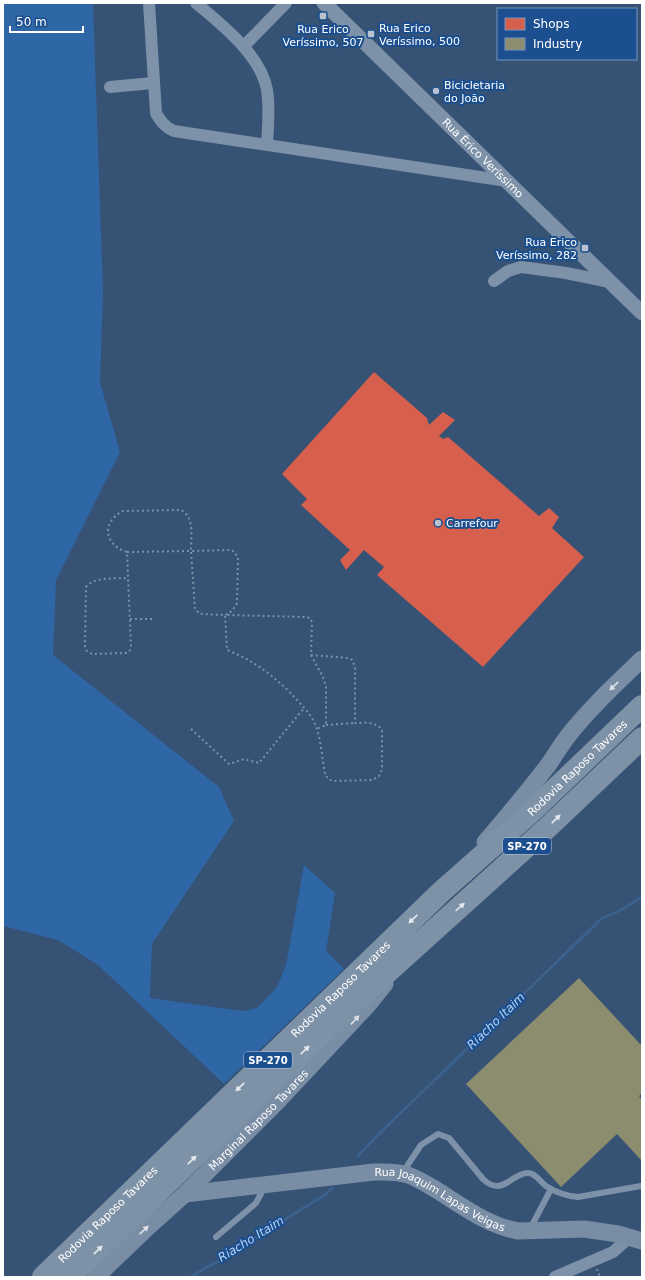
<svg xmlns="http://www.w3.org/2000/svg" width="645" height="1280" font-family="'DejaVu Sans',sans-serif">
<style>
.green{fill:#2f66a5}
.shops{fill:#d6604d}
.industry{fill:#8c8c6e}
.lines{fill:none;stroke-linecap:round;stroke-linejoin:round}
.stream{stroke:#3b618d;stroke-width:3}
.path{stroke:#7d92a8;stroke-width:2;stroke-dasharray:2 3;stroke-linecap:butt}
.service{stroke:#7d92a8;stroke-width:6}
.minor{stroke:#7d92a8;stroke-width:12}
.tertiary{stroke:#7d92a8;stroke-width:15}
.secondary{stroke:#798da4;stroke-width:17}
.motorway{stroke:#7e92a7;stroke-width:22}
.oneway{fill:#dee2e8}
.oneway2{fill:#e5e9ed}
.poi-dot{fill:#b9c2ce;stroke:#1b4f8f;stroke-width:1.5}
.labels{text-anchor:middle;stroke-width:4;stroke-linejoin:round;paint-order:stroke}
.shield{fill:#1b4f8f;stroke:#bbcadd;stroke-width:1}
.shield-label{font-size:10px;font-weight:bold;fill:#fff}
.poi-label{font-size:11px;fill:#fff;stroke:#1b4f8f;text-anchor:start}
.street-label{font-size:11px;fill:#fff;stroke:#1b4f8f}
.water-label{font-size:12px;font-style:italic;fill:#b5d3f5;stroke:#1b4f8f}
</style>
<rect width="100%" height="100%" fill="#365274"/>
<path class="green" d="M3,3h90l10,288 -3,91 20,70 -64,128 -3,75 166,132 15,34 -82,123 -2,54 92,13 15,-3 20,-21 9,-22 18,-100 31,28 -9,58 18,18 -120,115 -126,-119 -40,-25 -55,-14z"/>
<path class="shops" d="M374,372l53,46 2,7 14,-13 12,8 -16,16 4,3 5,-2 91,79 10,-8 10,9 -7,11 32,29 -101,110 -106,-92 7,-8 -20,-17 -18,20 -6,-10 10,-10 -49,-45 6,-6 -25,-25z"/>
<path class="industry" d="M579,978l63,68v47l-3,3 3,4v61l-25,-27 -56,53 -95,-103z"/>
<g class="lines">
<path class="stream" d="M358,1156l24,-25 219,-212 22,-10 19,-12
M190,1277l37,-21 99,-62 6,-6"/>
<path class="path" d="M127,552l64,-1 4,58 5,5 25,1 2,35c28,11 50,28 70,50 6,7 13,13 17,22 7,14 8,36 11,52l3,5 5,2 39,-1 7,-4 3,-6v-40c-6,-9 -18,-7 -27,-7v-56l-3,-7 -3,-2 -38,-3 1,-33 -2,-4 -4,-1 -81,-2 7,-4 5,-8 1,-46 -6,-7 -41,1c0,-13 4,-34 -10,-41l-58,1c-22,11 -19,34 4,41l4,95 -1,3 -3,3 -35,1 -5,-3 -2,-4 1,-60c9,-11 29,-8 42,-9
M130,619h23
M311,655l12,22 3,10v38l-9,4
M326,725l29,-2
M191,729l38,35 15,-5 15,4 45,-55
M597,1269l3,8"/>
<path class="service" d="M403,1172l18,-27 17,-11 11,4 34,41c19,19 30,-7 45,-6 8,0 12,9 18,13 9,6 21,10 32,11l63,-11
M530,1229l21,-40
M216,1237l40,-34 9,-17"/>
<path class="minor" d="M149,3l7,110c5,9 9,14 18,18l333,50
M196,3c26,22 65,52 71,87 3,18 1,37 0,55
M244,46l42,-43
M110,87l43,-4
M494,281l14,-10 13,-4 45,6 44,9
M555,1277l58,-25 17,-15"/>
<path class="tertiary" id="s1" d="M324,3l318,310"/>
<g class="secondary">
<path d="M485,842c22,-25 43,-51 64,-78 6,-9 12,-19 19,-28 22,-28 48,-52 74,-77"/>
<path id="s2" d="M185,1194l189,-22c11,0 23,-1 34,3 9,3 18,9 27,14 26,16 53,37 83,42l66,-2 34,5 24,7"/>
<path id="s3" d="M96,1277l49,-47 40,-36 94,-94 89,-95 17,-21"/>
</g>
<g class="motorway">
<path id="s4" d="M43,1277l398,-385 88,-78 113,-108"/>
<path d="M70,1277l290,-280 185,-167 97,-92"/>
</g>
</g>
<defs><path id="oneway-solid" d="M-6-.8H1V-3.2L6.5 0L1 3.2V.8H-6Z"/></defs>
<g class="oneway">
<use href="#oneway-solid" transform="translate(614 686) rotate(137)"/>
<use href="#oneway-solid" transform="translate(355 1020) rotate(-47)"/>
<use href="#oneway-solid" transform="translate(144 1230) rotate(-43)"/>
</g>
<g class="oneway2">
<use href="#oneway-solid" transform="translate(556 819) rotate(-44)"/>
<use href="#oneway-solid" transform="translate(460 907) rotate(-42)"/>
<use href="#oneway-solid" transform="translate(413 919) rotate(136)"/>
<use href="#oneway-solid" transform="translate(305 1050) rotate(-44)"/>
<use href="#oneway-solid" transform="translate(240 1087) rotate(136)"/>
<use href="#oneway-solid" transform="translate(192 1160) rotate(-44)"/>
<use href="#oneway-solid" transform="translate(98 1250) rotate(-44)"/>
</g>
<g class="poi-dot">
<rect x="319" y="12" width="8" height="8" rx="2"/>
<rect x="367" y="30" width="8" height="8" rx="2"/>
<circle cx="436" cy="91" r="4"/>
<rect x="581" y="244" width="8" height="8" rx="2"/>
<circle cx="438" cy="523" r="4"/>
</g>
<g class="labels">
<g class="shield">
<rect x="503" y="838" width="48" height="16" rx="3"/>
<rect x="244" y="1052" width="48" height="16" rx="3"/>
</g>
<g class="shield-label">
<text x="527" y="850">SP-270</text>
<text x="268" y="1064">SP-270</text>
</g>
<g class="poi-label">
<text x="379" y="32">Rua Erico<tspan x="379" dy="13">Veríssimo, 500</tspan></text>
<text x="323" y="33" text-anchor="middle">Rua Erico<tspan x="323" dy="13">Veríssimo, 507</tspan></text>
<text x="444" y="89">Bicicletaria<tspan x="444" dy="13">do João</tspan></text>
<text x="577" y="246" text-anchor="end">Rua Erico<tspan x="577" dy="13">Veríssimo, 282</tspan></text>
<text x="446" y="527">Carrefour</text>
</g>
<g class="street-label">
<text dy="4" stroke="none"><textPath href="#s1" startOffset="222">Rua Érico Veríssimo</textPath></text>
<text dy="4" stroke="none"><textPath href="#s4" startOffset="738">Rodovia Raposo Tavares</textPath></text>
<text dy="4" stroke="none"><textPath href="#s4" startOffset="414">Rodovia Raposo Tavares</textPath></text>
<text dy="4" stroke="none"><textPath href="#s3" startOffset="226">Marginal Raposo Tavares</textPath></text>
<text dy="4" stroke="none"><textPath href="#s2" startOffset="263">Rua Joaquim Lapas Veigas</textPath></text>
<text dy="4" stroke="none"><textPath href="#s4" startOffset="90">Rodovia Raposo Tavares</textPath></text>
</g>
<g class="water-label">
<text transform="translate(496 1021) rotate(-44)" y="4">Riacho Itaim</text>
<text transform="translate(251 1239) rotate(-32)" y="4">Riacho Itaim</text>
</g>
</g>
<rect width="645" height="1280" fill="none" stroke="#ffffff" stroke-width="8"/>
<rect x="497" y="8" width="140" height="52" fill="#1b4f8f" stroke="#7695bc"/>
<rect x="505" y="18" width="20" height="12" fill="#d6604d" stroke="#7695bc"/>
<text x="533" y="28" font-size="12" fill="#ffffff">Shops</text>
<rect x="505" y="38" width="20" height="12" fill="#8c8c6e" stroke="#7695bc"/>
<text x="533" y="48" font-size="12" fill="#ffffff">Industry</text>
<path d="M10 26v6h73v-6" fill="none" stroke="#ffffff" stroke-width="2"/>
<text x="16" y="26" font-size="12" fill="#ffffff" stroke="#1b4f8f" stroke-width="3" paint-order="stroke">50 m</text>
</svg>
